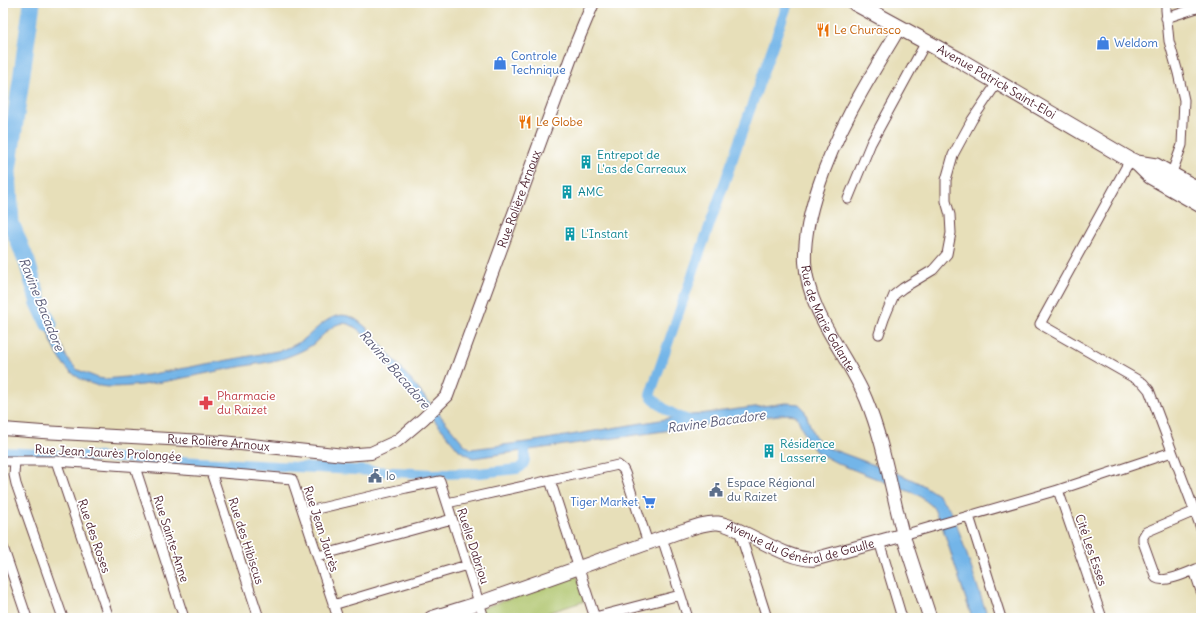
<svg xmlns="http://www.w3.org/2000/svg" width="1204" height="621" font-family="Delius,sans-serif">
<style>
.green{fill:#acc267;stroke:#7b7049}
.water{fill:#73b5e8;stroke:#5e6a8a}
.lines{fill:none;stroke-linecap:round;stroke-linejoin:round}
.canal{stroke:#73b5e8;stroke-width:10}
.river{stroke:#73b5e8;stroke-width:17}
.minor-casing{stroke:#623c40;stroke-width:11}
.tertiary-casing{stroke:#623c40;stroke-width:14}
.secondary-casing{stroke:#623c40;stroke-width:15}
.primary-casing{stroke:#623c40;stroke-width:17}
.minor{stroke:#fff;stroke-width:9}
.tertiary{stroke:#fff;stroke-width:12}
.secondary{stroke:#fff;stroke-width:13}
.primary{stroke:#fff;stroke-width:15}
.labels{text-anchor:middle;stroke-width:3.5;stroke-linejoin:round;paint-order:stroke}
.food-label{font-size:12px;fill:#c56008;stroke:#fff;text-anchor:start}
.shop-label{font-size:12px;fill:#366cbe;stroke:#fff;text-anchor:start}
.street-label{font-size:12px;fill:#4a1f2b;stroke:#fff}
.culture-label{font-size:12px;fill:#0d838f;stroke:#fff;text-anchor:start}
.health-label{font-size:12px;fill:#be3a42;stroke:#fff;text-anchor:start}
.service-label{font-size:12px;fill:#4e5e75;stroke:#fff;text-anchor:start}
.water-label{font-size:13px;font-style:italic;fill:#5a5b77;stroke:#fff}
</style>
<rect width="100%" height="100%" fill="#fff"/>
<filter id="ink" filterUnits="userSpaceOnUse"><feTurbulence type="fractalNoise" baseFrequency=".025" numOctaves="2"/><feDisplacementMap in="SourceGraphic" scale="8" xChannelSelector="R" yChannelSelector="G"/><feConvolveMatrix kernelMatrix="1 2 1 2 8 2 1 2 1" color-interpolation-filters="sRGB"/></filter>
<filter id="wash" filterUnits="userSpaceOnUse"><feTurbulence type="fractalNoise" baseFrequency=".012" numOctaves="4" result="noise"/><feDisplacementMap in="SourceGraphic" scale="16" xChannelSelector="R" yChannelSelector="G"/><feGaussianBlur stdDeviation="0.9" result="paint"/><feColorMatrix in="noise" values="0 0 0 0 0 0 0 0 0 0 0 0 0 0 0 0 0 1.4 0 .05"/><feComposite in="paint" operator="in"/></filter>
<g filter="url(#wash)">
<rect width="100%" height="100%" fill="#e7dfb9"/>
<path class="green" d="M577,576l8,25 -53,17h-79z"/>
<path class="water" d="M39,303l13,21 15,34 5,6 6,6 20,8 7,1 42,-4 136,-25c7,-3 14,-6 20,-10 12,-9 28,-29 45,-24 8,2 15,9 21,14l95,114 7,5 64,-8 149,-25 102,-13 13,1 5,5 9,24 5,8 5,5 81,30 17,8 17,11 12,14 6,13 32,96h-16l-30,-92 -8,-17 -3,-4 -13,-10 -79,-31 -23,-12 -9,-12 -10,-23 -4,-2 -5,-1 -25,3 -290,41 -14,-8 -96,-116c-23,-23 -33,-4 -51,11 -7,5 -17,9 -25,12 -16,6 -41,8 -59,12 -37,7 -80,18 -117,18 -14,0 -28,-5 -39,-14 -16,-12 -29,-51 -33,-70z"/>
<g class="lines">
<path class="canal" d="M692,421c-17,-5 -31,-12 -42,-26l95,-271 43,-121
M3,452l430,22 46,-1 38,-4c10,-4 8,-12 8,-21"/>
<path class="river" d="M32,3l-24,168 3,52 16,39 12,41 10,21"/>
</g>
</g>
<g filter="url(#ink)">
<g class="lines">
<g class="minor-casing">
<path id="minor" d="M1166,3v7l3,31 9,32 6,27 -2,45 -12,33
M1166,18l31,-10 4,-5
M1130,160l-90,164 103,59 6,7 52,138
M848,199l23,-56 55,-101
M879,334l5,-15 10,-24 9,-7 30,-18 14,-16 4,-21 -1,-18 -4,-14v-21l7,-25 19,-35 25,-37
M3,461h53l155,11 81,7 46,139
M15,461l-1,14 2,9 47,134
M56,461l53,157
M135,467l49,151
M211,472l48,146
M550,480l45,138
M1058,490l44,128
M447,503l171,-38 5,4 2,4 23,70
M1195,511l-49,21 -3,5v5l13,36c9,6 35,-7 45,-11
M304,512l102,-24 34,-7 44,137
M969,516l32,102
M739,530l28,88
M903,535l155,-45 114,-38
M662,538l26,80
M879,541l23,77
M3,547l24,71
M318,556l134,-37
M1194,570l7,21
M333,605l134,-40
M595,617l85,-22"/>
</g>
<g class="tertiary-casing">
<g id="tertiary">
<path id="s1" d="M900,27c-32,53 -63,102 -82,161 -8,24 -14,48 -13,74 3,52 41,90 61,137 18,43 25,91 37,136"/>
<path id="s2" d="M3,429l39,3 180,10 122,13 27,-2 26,-12 26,-22 24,-23 129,-352 17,-41"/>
</g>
</g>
<g class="secondary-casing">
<g id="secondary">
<path id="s3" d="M431,618l48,-15 200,-71c12,-4 27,-10 39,-9 9,1 18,6 26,10 20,9 49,28 71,26l88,-24 27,83"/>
</g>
</g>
<g class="primary-casing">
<g id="primary">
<path id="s4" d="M855,3l106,58 169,99 7,3 19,3 45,25"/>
<path d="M1137,163l13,13 51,29"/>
</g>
</g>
<use href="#minor" class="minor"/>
<use href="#tertiary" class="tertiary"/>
<use href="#secondary" class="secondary"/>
<use href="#primary" class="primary"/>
</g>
</g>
<defs>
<g id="restaurant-bare" transform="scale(1.08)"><path d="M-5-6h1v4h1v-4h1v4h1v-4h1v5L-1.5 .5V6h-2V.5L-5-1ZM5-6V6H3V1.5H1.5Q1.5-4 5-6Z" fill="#e8710a" stroke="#fff" stroke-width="2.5" paint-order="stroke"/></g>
<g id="shop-bare" transform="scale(1.08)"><path d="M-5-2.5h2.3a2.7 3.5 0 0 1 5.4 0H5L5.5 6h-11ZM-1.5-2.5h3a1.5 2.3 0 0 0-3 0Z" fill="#3f7fe0" stroke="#fff" stroke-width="2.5" paint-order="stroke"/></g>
<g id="building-bare" transform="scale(1.08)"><path d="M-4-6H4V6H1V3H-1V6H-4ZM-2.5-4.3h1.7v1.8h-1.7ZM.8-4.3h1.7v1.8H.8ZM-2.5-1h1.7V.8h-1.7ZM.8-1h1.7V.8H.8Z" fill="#0f9aa8" stroke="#fff" stroke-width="2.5" paint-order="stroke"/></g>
<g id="pharmacy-bare" transform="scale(1.08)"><path d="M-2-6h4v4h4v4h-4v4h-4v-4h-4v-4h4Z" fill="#e0444e" stroke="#fff" stroke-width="2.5" paint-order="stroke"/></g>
<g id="civic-bare" transform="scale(1.08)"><path d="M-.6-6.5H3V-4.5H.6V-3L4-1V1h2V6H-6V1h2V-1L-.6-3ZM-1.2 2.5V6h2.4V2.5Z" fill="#5c6f8a" stroke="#fff" stroke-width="2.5" paint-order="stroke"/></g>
<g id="supermarket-bare" transform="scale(1.08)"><path d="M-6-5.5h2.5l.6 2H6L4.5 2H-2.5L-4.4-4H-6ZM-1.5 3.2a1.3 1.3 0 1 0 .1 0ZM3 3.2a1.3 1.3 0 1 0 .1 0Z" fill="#3f7fe0" stroke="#fff" stroke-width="2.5" paint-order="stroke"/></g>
</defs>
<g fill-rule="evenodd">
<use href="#restaurant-bare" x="823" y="30"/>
<use href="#shop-bare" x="1103" y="43"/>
<use href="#shop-bare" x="500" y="63"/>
<use href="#restaurant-bare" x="525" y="122"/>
<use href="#building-bare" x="586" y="162"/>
<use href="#building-bare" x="567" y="192"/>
<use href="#building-bare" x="570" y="234"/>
<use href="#pharmacy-bare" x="206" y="403"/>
<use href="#building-bare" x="769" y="451"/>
<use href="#civic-bare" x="375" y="476"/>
<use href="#civic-bare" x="716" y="490"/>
<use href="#supermarket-bare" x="649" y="502"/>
</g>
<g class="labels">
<g class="food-label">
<text x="834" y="34">Le Churasco</text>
<text x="536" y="126">Le Globe</text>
</g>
<g class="shop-label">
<text x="1114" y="47">Weldom</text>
<text x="511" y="60">Controle<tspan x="511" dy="14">Technique</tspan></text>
<text x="638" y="506" text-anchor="end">Tiger Market</text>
</g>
<g class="street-label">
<text dy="4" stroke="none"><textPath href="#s4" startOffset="162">Avenue Patrick Saint-Eloi</textPath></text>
<text dy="4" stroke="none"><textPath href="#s2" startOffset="675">Rue Rolière Arnoux</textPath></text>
<text dy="4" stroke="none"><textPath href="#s1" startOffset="318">Rue de Marie Galante</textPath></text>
<text dy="4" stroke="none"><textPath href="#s2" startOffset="216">Rue Rolière Arnoux</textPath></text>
<text transform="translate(108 453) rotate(3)" y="4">Rue Jean Jaurès Prolongée</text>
<text transform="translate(321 529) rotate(72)" y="4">Rue Jean Jaurès</text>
<text dy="4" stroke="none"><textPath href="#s3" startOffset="390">Avenue du Général de Gaulle</textPath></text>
<text transform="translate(94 536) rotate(71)" y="4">Rue des Roses</text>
<text transform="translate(171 539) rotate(72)" y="4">Rue Sainte-Anne</text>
<text transform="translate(246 541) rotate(72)" y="4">Rue des Hibiscus</text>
<text transform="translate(473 546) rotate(72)" y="4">Ruelle Dabriou</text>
<text transform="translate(1091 550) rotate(71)" y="4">Cité Les Esses</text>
</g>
<g class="culture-label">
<text x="597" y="159">Entrepot de<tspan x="597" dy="14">L'as de Carreaux</tspan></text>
<text x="578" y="196">AMC</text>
<text x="581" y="238">L'Instant</text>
<text x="780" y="448">Résidence<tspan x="780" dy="14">Lasserre</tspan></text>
</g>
<g class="health-label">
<text x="217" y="400">Pharmacie<tspan x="217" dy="14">du Raizet</tspan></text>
</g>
<g class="service-label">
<text x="386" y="480">lo</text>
<text x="727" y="487">Espace Régional<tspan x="727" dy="14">du Raizet</tspan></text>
</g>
<g class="water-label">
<text transform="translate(42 304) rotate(68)" y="5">Ravine Bacadore</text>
<text transform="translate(395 369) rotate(49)" y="5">Ravine Bacadore</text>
<text transform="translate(716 421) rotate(-8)" y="5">Ravine Bacadore</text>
</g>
</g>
<rect width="1204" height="621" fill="none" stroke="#fff" stroke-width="16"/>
</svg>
